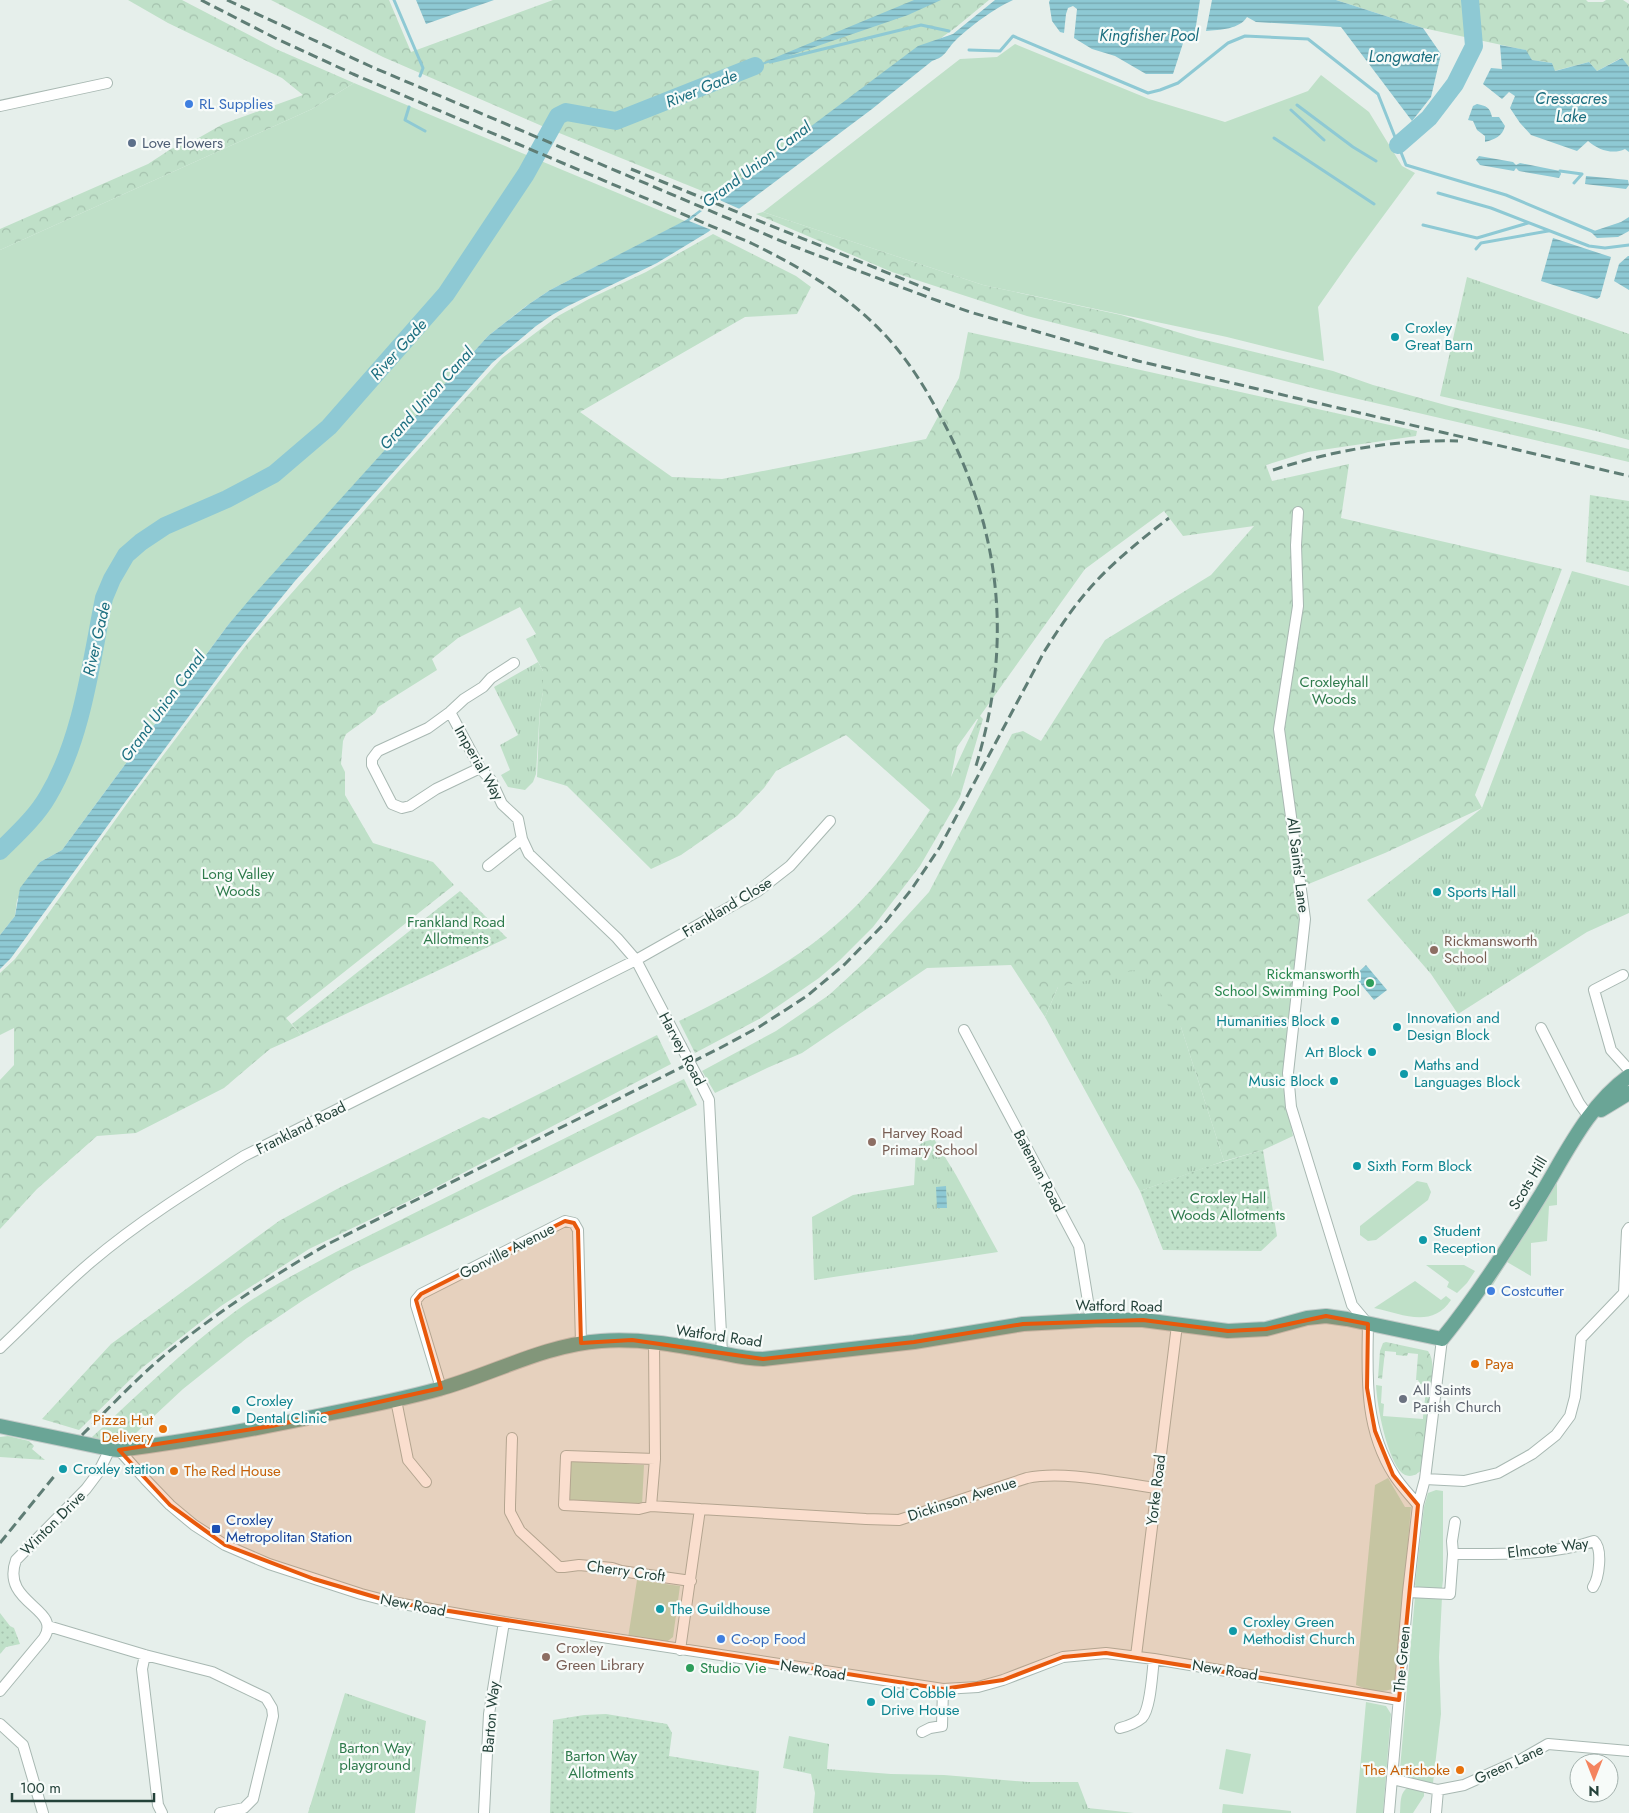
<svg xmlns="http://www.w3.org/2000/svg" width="1629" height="1813" font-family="Jost,sans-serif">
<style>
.grass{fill:#bfe0c8}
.forest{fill:url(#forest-crowns);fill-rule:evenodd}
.park{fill:url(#park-tufts)}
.garden{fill:url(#garden-dots)}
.water{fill:url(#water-rules)}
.pier{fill:#e6efeb}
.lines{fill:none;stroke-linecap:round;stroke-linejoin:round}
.stream{stroke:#8ec9d4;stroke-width:3}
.river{stroke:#8ec9d4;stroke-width:18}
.minor-casing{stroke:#a8b8b2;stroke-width:12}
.major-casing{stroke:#c2cac8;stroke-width:16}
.minor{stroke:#fff;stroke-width:10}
.major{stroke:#6aa596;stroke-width:14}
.rail{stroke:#5f7d75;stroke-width:3;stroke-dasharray:10 5;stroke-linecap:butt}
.minor-bridge-casing{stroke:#a8b8b2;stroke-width:12;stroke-linecap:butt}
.minor-bridge{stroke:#fff;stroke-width:10}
.marked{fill:#e8590c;fill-opacity:0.2;stroke:#e8590c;stroke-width:4;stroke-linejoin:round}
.shop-dot{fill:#3f7fe0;stroke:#f7fbf9;stroke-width:2}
.service-dot{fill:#5c6f8a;stroke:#f7fbf9;stroke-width:2}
.culture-dot{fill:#0f9aa8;stroke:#f7fbf9;stroke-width:2}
.education-dot{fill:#8d6e63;stroke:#f7fbf9;stroke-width:2}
.leisure-dot{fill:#2e9e5b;stroke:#f7fbf9;stroke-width:2}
.food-dot{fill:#e8710a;stroke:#f7fbf9;stroke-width:2}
.worship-dot{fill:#6b7280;stroke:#f7fbf9;stroke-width:2}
.transit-dot{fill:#1a4fb4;stroke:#f7fbf9;stroke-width:2}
.labels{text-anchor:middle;stroke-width:4.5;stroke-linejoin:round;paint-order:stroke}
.shop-label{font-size:15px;fill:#366cbe;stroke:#f7fbf9;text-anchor:start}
.service-label{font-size:15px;fill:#4e5e75;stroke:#f7fbf9;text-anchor:start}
.culture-label{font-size:15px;fill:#0d838f;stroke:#f7fbf9;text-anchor:start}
.park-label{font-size:15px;fill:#2d7a4b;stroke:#f7fbf9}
.street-label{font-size:15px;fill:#24423a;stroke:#f7fbf9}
.education-label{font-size:15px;fill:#785e54;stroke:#f7fbf9;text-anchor:start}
.leisure-label{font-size:15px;fill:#27864d;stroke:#f7fbf9;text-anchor:end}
.food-label{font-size:15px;fill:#c56008;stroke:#f7fbf9;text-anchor:start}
.worship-label{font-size:15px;fill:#5b616d;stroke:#f7fbf9;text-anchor:start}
.transit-label{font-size:15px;fill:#164399;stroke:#f7fbf9;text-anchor:start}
.water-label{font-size:16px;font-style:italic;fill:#1c6f80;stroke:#f7fbf9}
</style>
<defs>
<pattern id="forest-crowns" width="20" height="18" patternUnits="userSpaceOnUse" patternTransform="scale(1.25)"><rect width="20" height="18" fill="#bfe0c8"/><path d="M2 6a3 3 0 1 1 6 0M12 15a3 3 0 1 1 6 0" fill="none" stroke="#a4c1ad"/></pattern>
<pattern id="park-tufts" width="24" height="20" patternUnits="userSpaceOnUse" patternTransform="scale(1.25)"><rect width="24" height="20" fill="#bfe0c8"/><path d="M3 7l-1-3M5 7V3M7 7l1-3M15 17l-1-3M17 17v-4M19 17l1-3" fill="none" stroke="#a4c1ad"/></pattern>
<pattern id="garden-dots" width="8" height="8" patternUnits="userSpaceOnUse" patternTransform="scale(1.25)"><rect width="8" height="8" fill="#bfe0c8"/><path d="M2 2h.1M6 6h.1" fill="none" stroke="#a4c1ad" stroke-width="1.8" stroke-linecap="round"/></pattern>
<pattern id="water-rules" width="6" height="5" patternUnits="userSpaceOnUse" patternTransform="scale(1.25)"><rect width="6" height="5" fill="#8ec9d4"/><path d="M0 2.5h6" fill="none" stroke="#74a5ad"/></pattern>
</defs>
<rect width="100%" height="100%" fill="#e6efeb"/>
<path class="grass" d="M1015,44l134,55 76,23 83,-31 13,-16 48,37 33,54 13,7 -62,84 -35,50 6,54 -97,-24 -244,-52 -220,-73 197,-153 37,-2z
M354,83l331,138 -135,69 -24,16 -38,30 -260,289 -166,225 -22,12 -23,38 -2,16 -15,19v-685l312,-141z
M1557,1177v28l-8,1 -2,35 -16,2v33l-24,-14 -14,23 -5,-1z
M1417,1181l10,2 4,9 -3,8 -52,40 -8,1 -8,-6v-9z
M1426,1265h38l11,6 -8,12 -10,10 -10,-6 2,-5z
M1415,1281l26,19 5,-4 5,4c-19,29 -49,14 -77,8z
M1376,1385l6,1 -1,17 3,1 -1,12 40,3 3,-29 5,1 -14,83c-5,2 -10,3 -15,-1 -15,-14 -25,-67 -26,-88z
M570,1461l74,4 -2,40 -73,-3z
M1388,1478l17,29h6l-15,174 -4,8c-11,4 -25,1 -36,-4l19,-200z
M1436,1490l7,1v89l-1,8 -5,1 -20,-1 -2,-3 9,-78 4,-14z
M637,1580l43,6 -7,51 -8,6 -37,-5z
M1415,1596l27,1 -3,60 2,57 -8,69 -11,-1 -17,-5 -5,-8z
M1366,1702l20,4 5,8 -8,99h-27z
M1226,1749l25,5 -8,40 -24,-5z
M1410,1786l14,4v6l-11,17h-13c1,-11 -1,-21 10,-27z
M1223,1804l68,7v2h-69z"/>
<path class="forest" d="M128,0h54l94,49 78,34 -42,26 -312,141v-21l148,-65 23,-15 24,-9 28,-16 80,-29 -21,-17 -114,-55z
M271,0h118l22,52 142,-52h436l-34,28 -238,169 -175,-71 -159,-69z
M1336,0h250l2,2h15l3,-2h17l6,4v63l-8,-9 -24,13 -8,-9 -35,9 -2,-8 -20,-3 -7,-10 -102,-22z
M763,212l220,73 138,30 76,23 136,33 40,14 76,21 180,43v13l-301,-70 -301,-76 -135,-44 -136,-58z
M713,234l83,42 15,11 -14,27 -52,3 -165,95 92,65 50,2 204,-40 33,-61 9,-46 449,99 -1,5 -108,16 -42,13 6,16 77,-17 -8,54 221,51 -87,226 7,13 -97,45 -79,32 -9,2 4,29 -17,144 1,35 8,41 -30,14 -39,11 -43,-134 -123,-40 -13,30 -34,-52 -84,3 -125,85 -35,15 -52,25 -13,-22 74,-40 53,-36 37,-34 63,-69 83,-158 11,-3 18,10 64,-101 106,-65 43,-49 -71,10 -19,-25 -79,58 -105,147 3,3 -23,78 -40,69 -47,61 -33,33 -21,18 -58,40 -66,35 -16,-32c62,-30 131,-67 179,-117 27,-28 51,-61 72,-94l-84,-75 -70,36 -12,17 -27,28 -56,39 -30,14 -84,-83 -30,-9 3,-70 3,-15v-21l-17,-32 10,-5 -16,-27 -62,31 -26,21 5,11 -59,37 -3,6 -29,21 -3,7 -2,23 4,8v23l28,48 60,19 21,23 -168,133 15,17 -31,14 -46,39 -88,45 -39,3 -60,53 -37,40v-149l14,-15v-37l-14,7v-62l15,-14 13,-17 103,-144 116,-154 151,-172 104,-114 56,-42 31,-17 57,-27zM977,719h1l-27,58 6,-30z
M657,1035l14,29 -250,131 -112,54 -88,57 -78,61 -64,63 -37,-11 69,-75 168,-123 58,-32 146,-72 6,2z
M684,1079l13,26 -157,77 -189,89 -46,28 -58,39 -64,51 -45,42c-2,2 -3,5 -6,7 -9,7 -32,7 -40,-1 46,-42 91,-87 141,-124 32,-24 68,-42 103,-61z
M1386,1342l42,9c7,10 4,23 3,34l-11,-1 -2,-4h-2l2,-26 -10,-1 -1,3 -11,-1v-3l-11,-1 -3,28 -4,-1 2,-27 3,-8z
M1426,1390l5,1 -9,79c-18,15 -24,-3 -31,-18l13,3 11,-1 1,-35h7z
M8,1436l21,5 5,5 -2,3 13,11 -45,-3v-20z"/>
<path class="park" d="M1467,277l162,57v106l-33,-9 -156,-35z
M1572,571l57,15v327l-42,19 -129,82 -27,-40 -64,-74 115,-92z
M538,662l5,9v21l-3,15 -4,67 -3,8 -8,8 -17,-3 -7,-12 9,-5 -10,-25 18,-10 -24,-48z
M1145,968l36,59 43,134 -84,30 -95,-174 13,-30z
M934,1139l22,36 42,77 -184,28 -2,-63 41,-22 61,-10 2,-37 7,-6z
M345,1693l81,28 -11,92h-107z
M789,1736l40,8 -2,25 64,5 53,1 84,7h50l10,26 46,5h-321l2,-20 -4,-19 -28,-6z"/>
<path class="garden" d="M1590,495l39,6v71l-43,-10z
M460,891l47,47 -206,97 -9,-11z
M1263,1150l14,86 -16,15 -98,-1 -23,-59 69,-25z
M0,1613l10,13 4,2 6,16 -14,3 -6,7z
M606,1714l61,10 5,9 -3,23 90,15 -3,42h-206l3,-93 31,-5z"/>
<path class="water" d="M416,0h78l-68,24z
M914,0h27l-33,15 -175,60z
M995,0h18c-18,8 -44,27 -58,41 -10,10 -8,15 -23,20l-60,48 -164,123 -51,31 -89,43 -16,9 -16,11 -44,37 -197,218 -59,72 -125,168 -100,137 -11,11v-34l15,-19 5,-28 20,-26 22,-12 166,-225 22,-26 238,-263 41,-32 21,-14 136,-70 232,-174 35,-12z
M1050,0h150l-5,32 -9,2 -13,40h-27l-31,-18 -23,-7 -18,-11 3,-29 -4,-3 -5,2 -2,6 -2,19 -4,-1 -8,-11 -3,-19z
M1212,0h124l87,28 18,26 -10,43 -19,24 -71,-94 -85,-5 -9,-5c-7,12 -27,13 -41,14z
M1500,45l26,5 6,10 20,3 3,8 34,-9 8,9 25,-13 7,9v85l-4,-3c-12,6 -27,1 -37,-8l-11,10 -46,-16 -11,-12 -10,-15 5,-12 -6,-4 -7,7 -19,-15 8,-16 11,1z
M1477,104c9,2 13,3 15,13h7l6,9c-3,11 -10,13 -20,16v-6l-8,-6 -4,-9 -5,-1 5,-14z
M1479,156l34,6 3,3 4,-2 40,8 1,3 -2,4 -40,-7 -3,-3 -2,3 -34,-6 -4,-5z
M1586,176l42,4 1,5 -3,4 -41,-5z
M1629,217v14l-11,6 -21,1 -6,-6 30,-10z
M1553,238l58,19 -11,40 -3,2 -56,-18z
M1628,256h1v34l-15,-9 5,-17z
M1366,965l21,25 -13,10 -20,-24z
M946,1186l1,22h-10l-1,-21z"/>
<path class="pier" d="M715,198l27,12 -28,21 -25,-10 13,-10 -3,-1z"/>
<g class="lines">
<path class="stream" d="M394,0l29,68 -3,8
M969,50l31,1 13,-15 135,57 12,-3 18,-7 50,-40 17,-7 63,3 70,55 28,71 100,30 88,37
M770,62l151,-37 28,6
M1297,105l56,42 23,14
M409,107l-4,13 20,11
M1291,110l33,30
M1274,138l100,66
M1560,171l22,3 -8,9
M1438,193l53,15 98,38 16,2 24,-3
M1423,225l54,13 51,-15
M1476,249l5,-6 67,-12"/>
<path class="river" d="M1398,145l31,-27 26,-34 19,-38 -4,-46
M0,851c17,-17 36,-34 48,-55 34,-57 43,-133 56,-198l8,-19 14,-24 15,-13 24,-16 62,-27 47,-25 55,-47 117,-133 80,-120 32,-58 8,-4 50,9 139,-55"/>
<g class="minor-casing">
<path id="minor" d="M0,106l107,-23
M1298,512l-2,33 2,61 -19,123 26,190 -17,154 3,34 61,198 16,19c-1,52 -4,104 26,151 6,10 16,20 24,30
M450,712l30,56 11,12 11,24 16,15 4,20
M480,768l-44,21 -26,17 -8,2 -10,-4 -20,-39v-6l6,-8 50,-23 22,-16 14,-13 19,-12 8,-9 23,-15
M488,866l34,-27 7,15 88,84 19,22 45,86
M1623,975l-29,15 17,60 18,20
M1541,1028l38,75 10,14
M964,1030l115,216 12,74
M698,1078l11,22 13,253
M654,1342l1,117 -4,47 49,3 -20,141
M0,1348c30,-28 59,-59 91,-86 47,-40 100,-73 153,-106l392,-196 122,-69 32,-25 40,-45
M441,1388l-25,-83v-5l5,-6 144,-73 9,2 4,7 3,113
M396,1400l12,60 18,22
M512,1438l-2,67v7l10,19 39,36h5l15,-2 33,3 9,3 70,10
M119,1450l26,29 25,26 24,20 31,20 44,19 92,30 31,8 112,20 439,67 35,-2 25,-7 60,-23 43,-4 48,6 245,41
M1425,1479l39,2 34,-8 34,-19 24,-19 14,-19 5,-19 6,-59 43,-45 3,-62 2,-3
M651,1506l-12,3 -75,-4 2,-49 89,3
M700,1509l166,10 33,1 128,-42c37,-8 91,5 129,10
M1453,1554l-1,-13 3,-19
M1408,1592l42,2 3,-40c44,0 98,2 141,-13 9,8 5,37 -1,46
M48,1626l97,29 67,17 54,26 6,10 1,8 -20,83 -9,9 -24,5
M145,1655l-3,14 16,136 4,8
M1136,1656l41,-331
M0,1691l44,-53c19,-30 -44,-34 -28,-78l70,-71 12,-16 12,-24
M0,1724l23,21 20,68
M1120,1728c8,-2 16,-5 22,-10 9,-10 10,-45 12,-59
M922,1732l8,-4 12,-2 1,-37
M1392,1779l46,11 26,-5 56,-25 28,-16 81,7
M484,1813l5,-99 15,-92
M1389,1813l19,-221 10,-87 7,-26 17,-140
M1436,1813l2,-23"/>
</g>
<g class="major-casing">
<path id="major" d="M1601,1110l28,-17
M0,1426l110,23 9,1c72,-9 142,-22 213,-37 36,-7 71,-14 107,-24 54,-15 105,-44 162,-48 41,-3 81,5 120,12 14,3 27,6 42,6l151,-17 109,-18 73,-4h47l85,11 38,-2 41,-11 19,-2 21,3 95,20c35,-43 66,-91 95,-138 27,-43 49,-94 92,-125"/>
</g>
<use href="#minor" class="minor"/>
<use href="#major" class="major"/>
<path class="rail" d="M201,0l74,38 78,36 398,169c43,21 85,45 120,78 28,26 49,57 67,91 64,115 76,232 37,357
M227,0l145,67 421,179 137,52 40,14 168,49 491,115
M631,169l299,121
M1273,470c58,-19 123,-31 185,-29
M82,1435c28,-28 55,-57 85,-82 51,-41 105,-77 161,-109l392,-196 39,-21 48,-31 38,-32 38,-39 28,-35 29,-43 104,-195c12,-19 25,-39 40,-57 24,-29 55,-54 85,-77
M0,1543l56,-69"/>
<g class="minor-bridge-casing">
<path id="minor-bridge" d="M681,1046l17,32"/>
</g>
<use href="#minor-bridge" class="minor-bridge"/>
</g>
<path class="marked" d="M565,1221l9,2 4,7 3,113 51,-3 131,19 151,-17 109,-18 120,-4 85,11 38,-2 60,-13 42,8 -1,64 8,43 18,44 25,30 -19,195 -293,-47 -43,4 -60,23 -60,9 -551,-87 -78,-23 -89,-34 -55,-40 -51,-55 153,-24 169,-38 -25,-88 5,-6z"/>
<g class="shop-dot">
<circle cx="189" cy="104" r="5"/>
<circle cx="1491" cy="1291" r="5"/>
<circle cx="721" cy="1639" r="5"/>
</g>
<circle class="service-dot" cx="132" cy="143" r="5"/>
<g class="culture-dot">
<circle cx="1395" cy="337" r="5"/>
<circle cx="1437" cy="892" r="5"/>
<circle cx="1335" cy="1021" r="5"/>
<circle cx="1397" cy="1027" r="5"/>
<circle cx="1372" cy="1052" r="5"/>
<circle cx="1404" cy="1074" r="5"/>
<circle cx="1334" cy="1081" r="5"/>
<circle cx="1357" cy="1166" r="5"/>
<circle cx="1423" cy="1240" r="5"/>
<circle cx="236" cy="1410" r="5"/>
<circle cx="63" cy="1469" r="5"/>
<circle cx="660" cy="1609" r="5"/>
<circle cx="1233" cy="1631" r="5"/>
<circle cx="871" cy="1702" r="5"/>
</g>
<g class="education-dot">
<circle cx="1434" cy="950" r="5"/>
<circle cx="872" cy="1142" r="5"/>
<circle cx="546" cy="1657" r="5"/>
</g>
<g class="leisure-dot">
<circle cx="1370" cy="983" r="5"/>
<circle cx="690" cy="1668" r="5"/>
</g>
<g class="food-dot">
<circle cx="1475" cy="1364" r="5"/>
<circle cx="163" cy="1429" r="5"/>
<circle cx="174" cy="1471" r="5"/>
<circle cx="1460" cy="1770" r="5"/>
</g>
<circle class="worship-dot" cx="1403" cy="1399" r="5"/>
<rect class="transit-dot" x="211" y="1524" width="10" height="10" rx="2.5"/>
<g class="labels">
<g class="shop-label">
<text x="199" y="109">RL Supplies</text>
<text x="1501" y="1296">Costcutter</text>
<text x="731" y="1644">Co-op Food</text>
</g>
<g class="service-label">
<text x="142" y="148">Love Flowers</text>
</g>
<g class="culture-label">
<text x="1405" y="333">Croxley<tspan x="1405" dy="17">Great Barn</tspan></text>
<text x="1447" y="897">Sports Hall</text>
<text x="1407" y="1023">Innovation and<tspan x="1407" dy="17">Design Block</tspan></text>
<text x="1325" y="1026" text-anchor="end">Humanities Block</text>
<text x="1362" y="1057" text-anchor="end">Art Block</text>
<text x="1414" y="1070">Maths and<tspan x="1414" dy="17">Languages Block</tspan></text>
<text x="1324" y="1086" text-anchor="end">Music Block</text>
<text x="1367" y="1171">Sixth Form Block</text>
<text x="1433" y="1236">Student<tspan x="1433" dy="17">Reception</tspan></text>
<text x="246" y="1406">Croxley<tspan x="246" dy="17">Dental Clinic</tspan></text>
<text x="73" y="1474">Croxley station</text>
<text x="670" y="1614">The Guildhouse</text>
<text x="1243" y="1627">Croxley Green<tspan x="1243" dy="17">Methodist Church</tspan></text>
<text x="881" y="1698">Old Cobble<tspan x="881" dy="17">Drive House</tspan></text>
</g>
<g class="park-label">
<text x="1334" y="687">Croxleyhall<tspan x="1334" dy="17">Woods</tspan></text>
<text x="238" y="879">Long Valley<tspan x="238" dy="17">Woods</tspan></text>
<text x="456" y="927">Frankland Road<tspan x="456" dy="17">Allotments</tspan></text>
<text x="1228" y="1203">Croxley Hall<tspan x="1228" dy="17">Woods Allotments</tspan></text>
<text x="375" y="1753">Barton Way<tspan x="375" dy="17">playground</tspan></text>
<text x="601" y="1761">Barton Way<tspan x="601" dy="17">Allotments</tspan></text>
</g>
<g class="street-label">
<text transform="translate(479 763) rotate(60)" y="5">Imperial Way</text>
<text transform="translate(1298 865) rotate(83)" y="5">All Saints' Lane</text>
<text transform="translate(727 907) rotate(-31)" y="5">Frankland Close</text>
<text transform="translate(682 1049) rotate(62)" y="5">Harvey Road</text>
<text transform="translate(301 1128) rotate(-27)" y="5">Frankland Road</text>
<text transform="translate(1039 1171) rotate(62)" y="5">Bateman Road</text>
<text transform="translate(1528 1183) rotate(-59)" y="5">Scots Hill</text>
<text transform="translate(507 1251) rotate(-27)" y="5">Gonville Avenue</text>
<text transform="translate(1119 1306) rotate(1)" y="5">Watford Road</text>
<text transform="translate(719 1336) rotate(8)" y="5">Watford Road</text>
<text transform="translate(1156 1490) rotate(-83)" y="5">Yorke Road</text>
<text transform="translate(962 1499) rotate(-18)" y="5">Dickinson Avenue</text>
<text transform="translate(53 1523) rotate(-45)" y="5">Winton Drive</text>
<text transform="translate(1548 1548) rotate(-7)" y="5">Elmcote Way</text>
<text transform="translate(626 1571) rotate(8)" y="5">Cherry Croft</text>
<text transform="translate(413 1605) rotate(11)" y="5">New Road</text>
<text transform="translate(1402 1659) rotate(-85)" y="5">The Green</text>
<text transform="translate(813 1670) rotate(9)" y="5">New Road</text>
<text transform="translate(1225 1670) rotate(9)" y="5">New Road</text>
<text transform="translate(491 1717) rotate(-85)" y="5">Barton Way</text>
<text transform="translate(1509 1764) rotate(-25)" y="5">Green Lane</text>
</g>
<g class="education-label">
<text x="1444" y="946">Rickmansworth<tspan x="1444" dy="17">School</tspan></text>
<text x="882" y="1138">Harvey Road<tspan x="882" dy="17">Primary School</tspan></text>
<text x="556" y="1653">Croxley<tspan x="556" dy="17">Green Library</tspan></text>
</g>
<g class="leisure-label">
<text x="1360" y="979">Rickmansworth<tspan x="1360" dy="17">School Swimming Pool</tspan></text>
<text x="700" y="1673" text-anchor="start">Studio Vie</text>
</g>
<g class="food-label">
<text x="1485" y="1369">Paya</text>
<text x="153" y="1425" text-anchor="end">Pizza Hut<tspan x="153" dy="17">Delivery</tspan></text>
<text x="184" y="1476">The Red House</text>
<text x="1450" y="1775" text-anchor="end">The Artichoke</text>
</g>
<g class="worship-label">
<text x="1413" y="1395">All Saints<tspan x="1413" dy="17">Parish Church</tspan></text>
</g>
<g class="transit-label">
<text x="226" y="1525">Croxley<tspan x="226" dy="17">Metropolitan Station</tspan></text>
</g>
<g class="water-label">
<text x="1149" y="41">Kingfisher Pool</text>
<text x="1403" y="62">Longwater</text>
<text transform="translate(701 88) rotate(-22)" y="6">River Gade</text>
<text x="1571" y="104">Cressacres<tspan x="1571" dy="18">Lake</tspan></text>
<text transform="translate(756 164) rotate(-37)" y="6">Grand Union Canal</text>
<text transform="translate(398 349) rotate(-48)" y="6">River Gade</text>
<text transform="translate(426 398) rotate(-48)" y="6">Grand Union Canal</text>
<text transform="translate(96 639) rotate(-77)" y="6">River Gade</text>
<text transform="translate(162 706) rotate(-54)" y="6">Grand Union Canal</text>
</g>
</g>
<g transform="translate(1594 1778) rotate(180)"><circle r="24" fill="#f7fbf9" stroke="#a3b1ad"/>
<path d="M0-4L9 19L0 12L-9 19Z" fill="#f4845f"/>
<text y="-8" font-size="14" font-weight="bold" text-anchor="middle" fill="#24423a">N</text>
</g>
<path d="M12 1793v8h142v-8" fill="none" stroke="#24423a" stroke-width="2.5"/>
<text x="20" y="1793" font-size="15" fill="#24423a" stroke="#f7fbf9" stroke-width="4" paint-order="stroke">100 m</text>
</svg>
